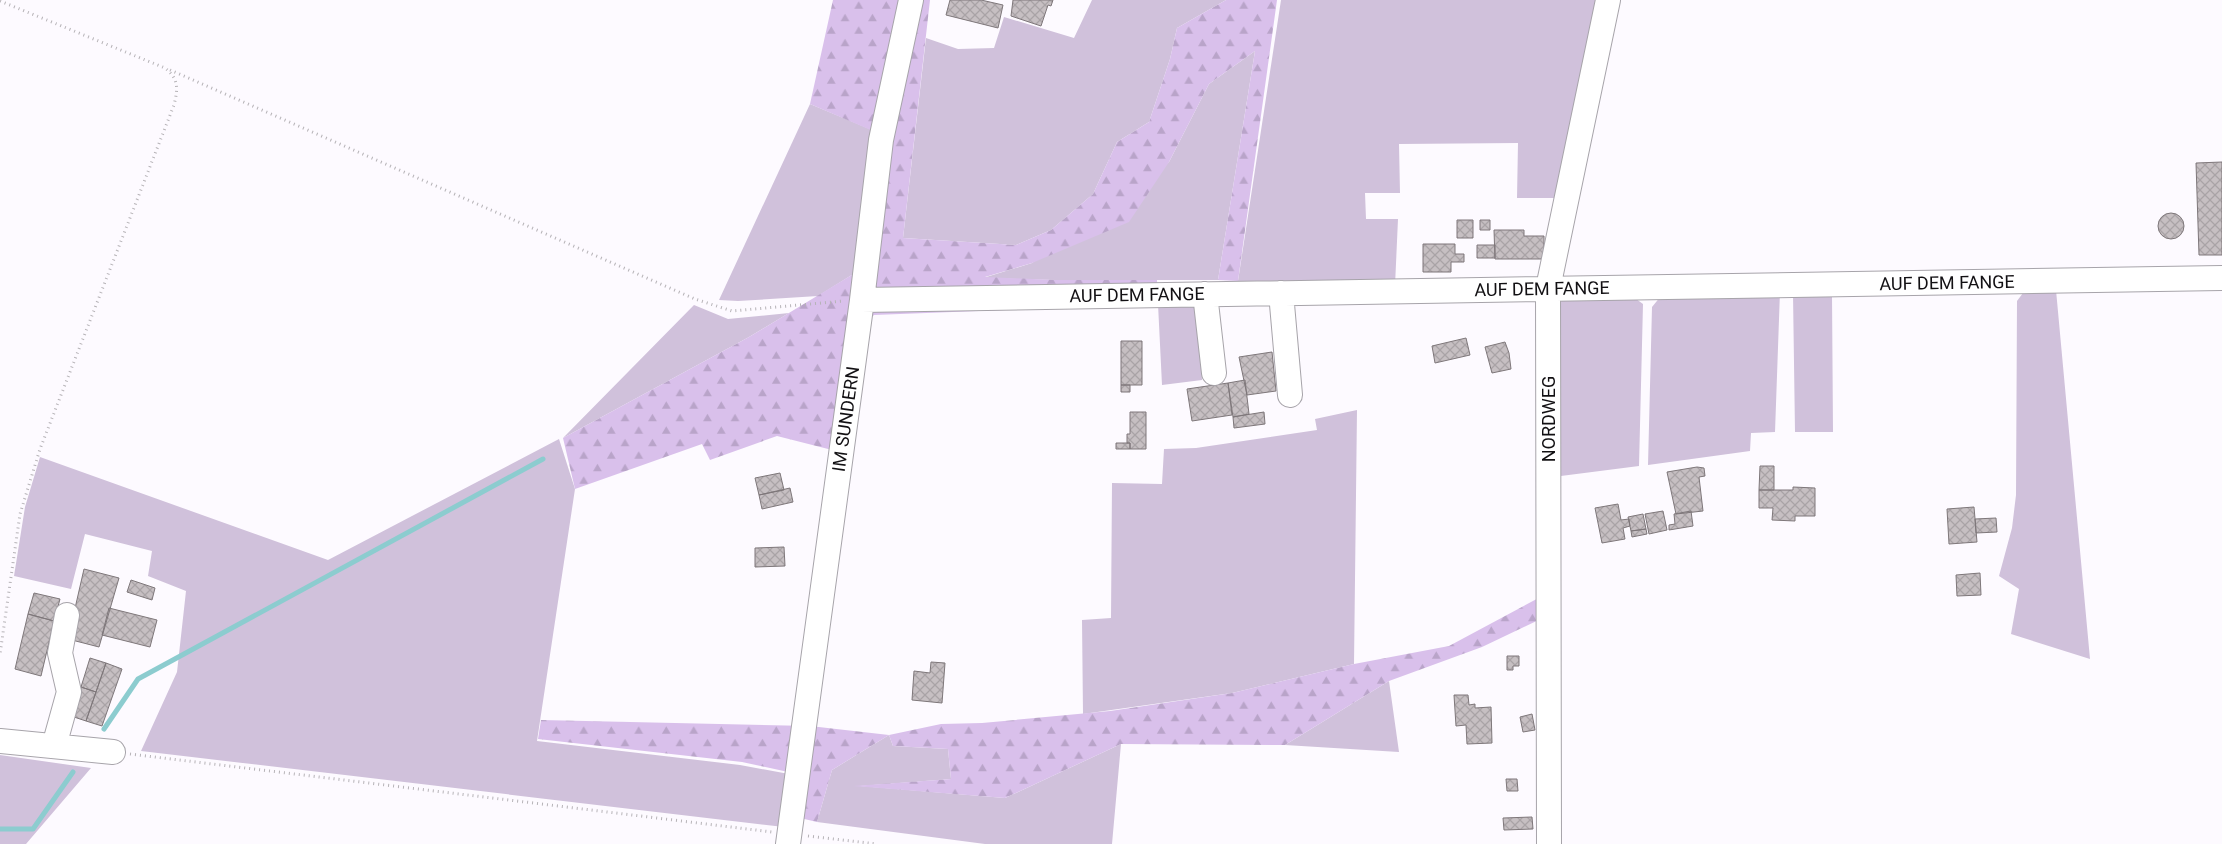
<svg xmlns="http://www.w3.org/2000/svg" width="2222" height="844" font-family="Roboto,sans-serif">
<style>
.green{fill:#d0c1db}
.forest{fill:url(#forest-firs)}
.lines{fill:none;stroke-linecap:round;stroke-linejoin:round}
.stream{stroke:#8ccccf;stroke-width:5}
.building{fill:url(#building-cross-hatch);stroke:#7e777a}
.minor-casing{stroke:#a7a4aa;stroke-width:26}
.path{stroke:#b6b3b7;stroke-width:3;stroke-dasharray:1 4;stroke-linecap:butt}
.minor{stroke:#fff;stroke-width:24}
.labels{text-anchor:middle;stroke-width:5;stroke-linejoin:round;paint-order:stroke}
.street-label{font-size:18px;fill:#121013;stroke:#fff}
</style>
<defs>
<pattern id="forest-firs" width="22" height="20" patternUnits="userSpaceOnUse" patternTransform="scale(1.25)"><rect width="22" height="20" fill="#d9c0eb"/><path d="M5 1l3.5 6h-7zM16 11l3.5 6h-7z" fill="#b9a4c9"/></pattern>
<pattern id="building-cross-hatch" width="8" height="8" patternUnits="userSpaceOnUse" patternTransform="scale(1.25)"><rect width="8" height="8" fill="#c6bfc2"/><path d="M0 0l8 8M0 8l8-8" fill="none" stroke="#a9a3a6"/></pattern>
</defs>
<rect width="100%" height="100%" fill="#fdfaff"/>
<path class="green" d="M1092,0h134l-49,28 -7,31 -21,63 -32,20 -24,52 -42,36 -35,15 -113,-7 23,-200 32,11 36,-1 10,-31 70,21z
M1281,0h319l-39,198h-44l1,-55 -119,1 1,49h-35l1,26h32l-3,67 -157,-5z
M1255,51l-37,229h-163l-72,-2 49,-15 137,-101 40,-78z
M810,104l67,28 -22,141 -37,23 -80,5 -19,-1z
M2056,290l34,369 -79,-25 8,-45 -20,-13 13,-48 4,-33 1,-194 6,-8z
M1780,291l-5,141 -24,1 -1,18 -102,14 4,-158 9,-11z
M1793,294l39,1 1,137h-38z
M1632,296l11,8 -4,162 -86,11 2,-169 8,-10z
M1158,304l40,1 4,75 -40,5z
M694,305l34,14 61,-6 -40,24 -186,101z
M1357,410l-3,254 -122,29 -149,21 -1,-94 29,-2 1,-135 50,1 2,-35 32,-1 121,-18 -2,-11z
M559,439l16,50 -38,252 203,24 49,9 -5,53 -643,-76 36,-79 9,-81 -38,-15 4,-25 -67,-17 -14,55 -57,-13 11,-69 15,-50 288,103z
M1389,681l10,71 -114,-7z
M889,735l4,11 55,3 3,30 -91,7 145,12 116,-54 -9,100h-127l-168,-22 15,-52z
M0,755l91,13 -65,76h-26z"/>
<path class="forest" d="M833,0h97l-27,238 113,7 35,-15 42,-36 24,-52 32,-20 21,-63 7,-31 49,-28h51l-39,281 -20,-1 37,-229 -46,33 -40,78 -40,60 -97,41 -47,14 70,3h102l1,24 -284,11 -25,20 -13,116 -59,-15 -67,24 -8,-16 -127,45 -12,-51 186,-101 106,-64 32,-136 -77,-33z
M1546,594l-1,23 -63,30 -93,34 -104,64 -164,-1 -116,54 -151,-12 97,-7 -3,-30 -55,-3 -4,-11 -57,35 -15,52 -21,-5 6,-42 -60,-13 -204,-23 3,-19 269,6 79,9 52,-11 41,-1 128,-12 122,-18 122,-29 95,-18z"/>
<g class="lines">
<path class="stream" d="M104,729l34,-50 405,-220
M0,829h33l40,-57"/>
</g>
<path class="building" d="M950,0h31l22,5 -5,23 -52,-13z
M1013,0h40l-2,6 -3,-1 -7,21 -30,-10z
M2222,162v93h-23l-3,-92z
M2158 226a13 13 0 1 1 26 0a13 13 0 1 1-26 0Z
M1457,220h16v18h-16z
M1480,220h10v10h-10z
M1494,230h30v6h20v23h-49z
M1423,244h32v10h9v8h-13v10h-28z
M1477,245h18v13h-18z
M1466,338l4,17 -35,8 -3,-17z
M1121,341h21v44h-21z
M1505,342l4,11 2,16 -19,4 -7,-26z
M1272,352l4,39 -29,4 -8,-38z
M1245,380l4,34 -16,3 -5,-34z
M1228,383l4,32 -40,6 -5,-32z
M1121,385h9v7h-9z
M1130,412h16v37h-16v-6h-3v-9h3z
M1264,412l1,12 -31,4 -1,-11z
M1116,443h14v6h-14z
M1760,466h14v24h-15z
M1697,467l7,1 1,8 -6,1 4,34 -27,3 -9,-42z
M780,473l4,17 -25,5 -4,-17z
M1793,487l22,1v28h-20v5l-23,-1 1,-12h-14v-18h34z
M790,488l3,14 -31,7 -3,-14z
M1618,504l3,16 8,-1 1,7 -7,2 2,11 -23,4 -7,-35z
M1974,507l3,35 -28,2 -2,-35z
M1663,511l4,19 -18,4 -4,-20z
M1691,511l2,15 -24,4v-5l6,-1 -1,-10z
M1643,514l3,15 -15,2 -3,-14z
M1996,518l1,14 -21,1 -1,-14z
M1646,529l1,5 -15,3 -1,-6z
M784,547l1,19 -30,1v-19z
M84,569l35,9 -20,69 -31,-8z
M1980,573l1,22 -24,1 -1,-21z
M131,580l24,8 -3,12 -25,-8z
M34,593l26,6 -6,22 -26,-7z
M109,608l48,12 -7,27 -48,-12z
M28,614l26,7 -13,55 -26,-7z
M1507,656h12v10h-6v4h-6z
M90,658l16,5 -10,29 -15,-5z
M931,662l14,1 -3,40 -30,-3 2,-29 16,2z
M106,663l16,6 -20,57 -16,-5z
M81,687l15,5 -10,29 -15,-5z
M1454,695h14l1,10 6,-1v4l16,-1 1,36 -25,1 -1,-19 -10,1z
M1532,714l3,16 -12,2 -3,-15z
M1506,779h11l1,12h-11z
M1532,817l1,12 -29,1 -1,-12z"/>
<g class="lines">
<g class="minor-casing">
<path id="minor" d="M1281,293l9,102
M1205,294l9,79
M862,300l1360,-22
M0,741l113,11
M54,746l15,-54 -9,-39 7,-38
M788,844l74,-544 19,-160 30,-140
M1549,844l-1,-556 60,-288"/>
</g>
<path class="path" d="M0,1l165,67c14,11 13,21 9,37l-134,344 -20,65 -20,140
M170,70l525,229 37,12 112,-10
M130,754l642,78
M808,836l69,8"/>
<use href="#minor" class="minor"/>
</g>
<g class="labels">
<g class="street-label">
<text transform="translate(1947 283) rotate(-1)" y="6">AUF DEM FANGE</text>
<text transform="translate(1542 289) rotate(-1)" y="6">AUF DEM FANGE</text>
<text transform="translate(1137 295) rotate(-1)" y="6">AUF DEM FANGE</text>
<text transform="translate(846 419) rotate(-82)" y="6">IM SUNDERN</text>
<text transform="translate(1549 419) rotate(-90)" y="6">NORDWEG</text>
</g>
</g>
</svg>
